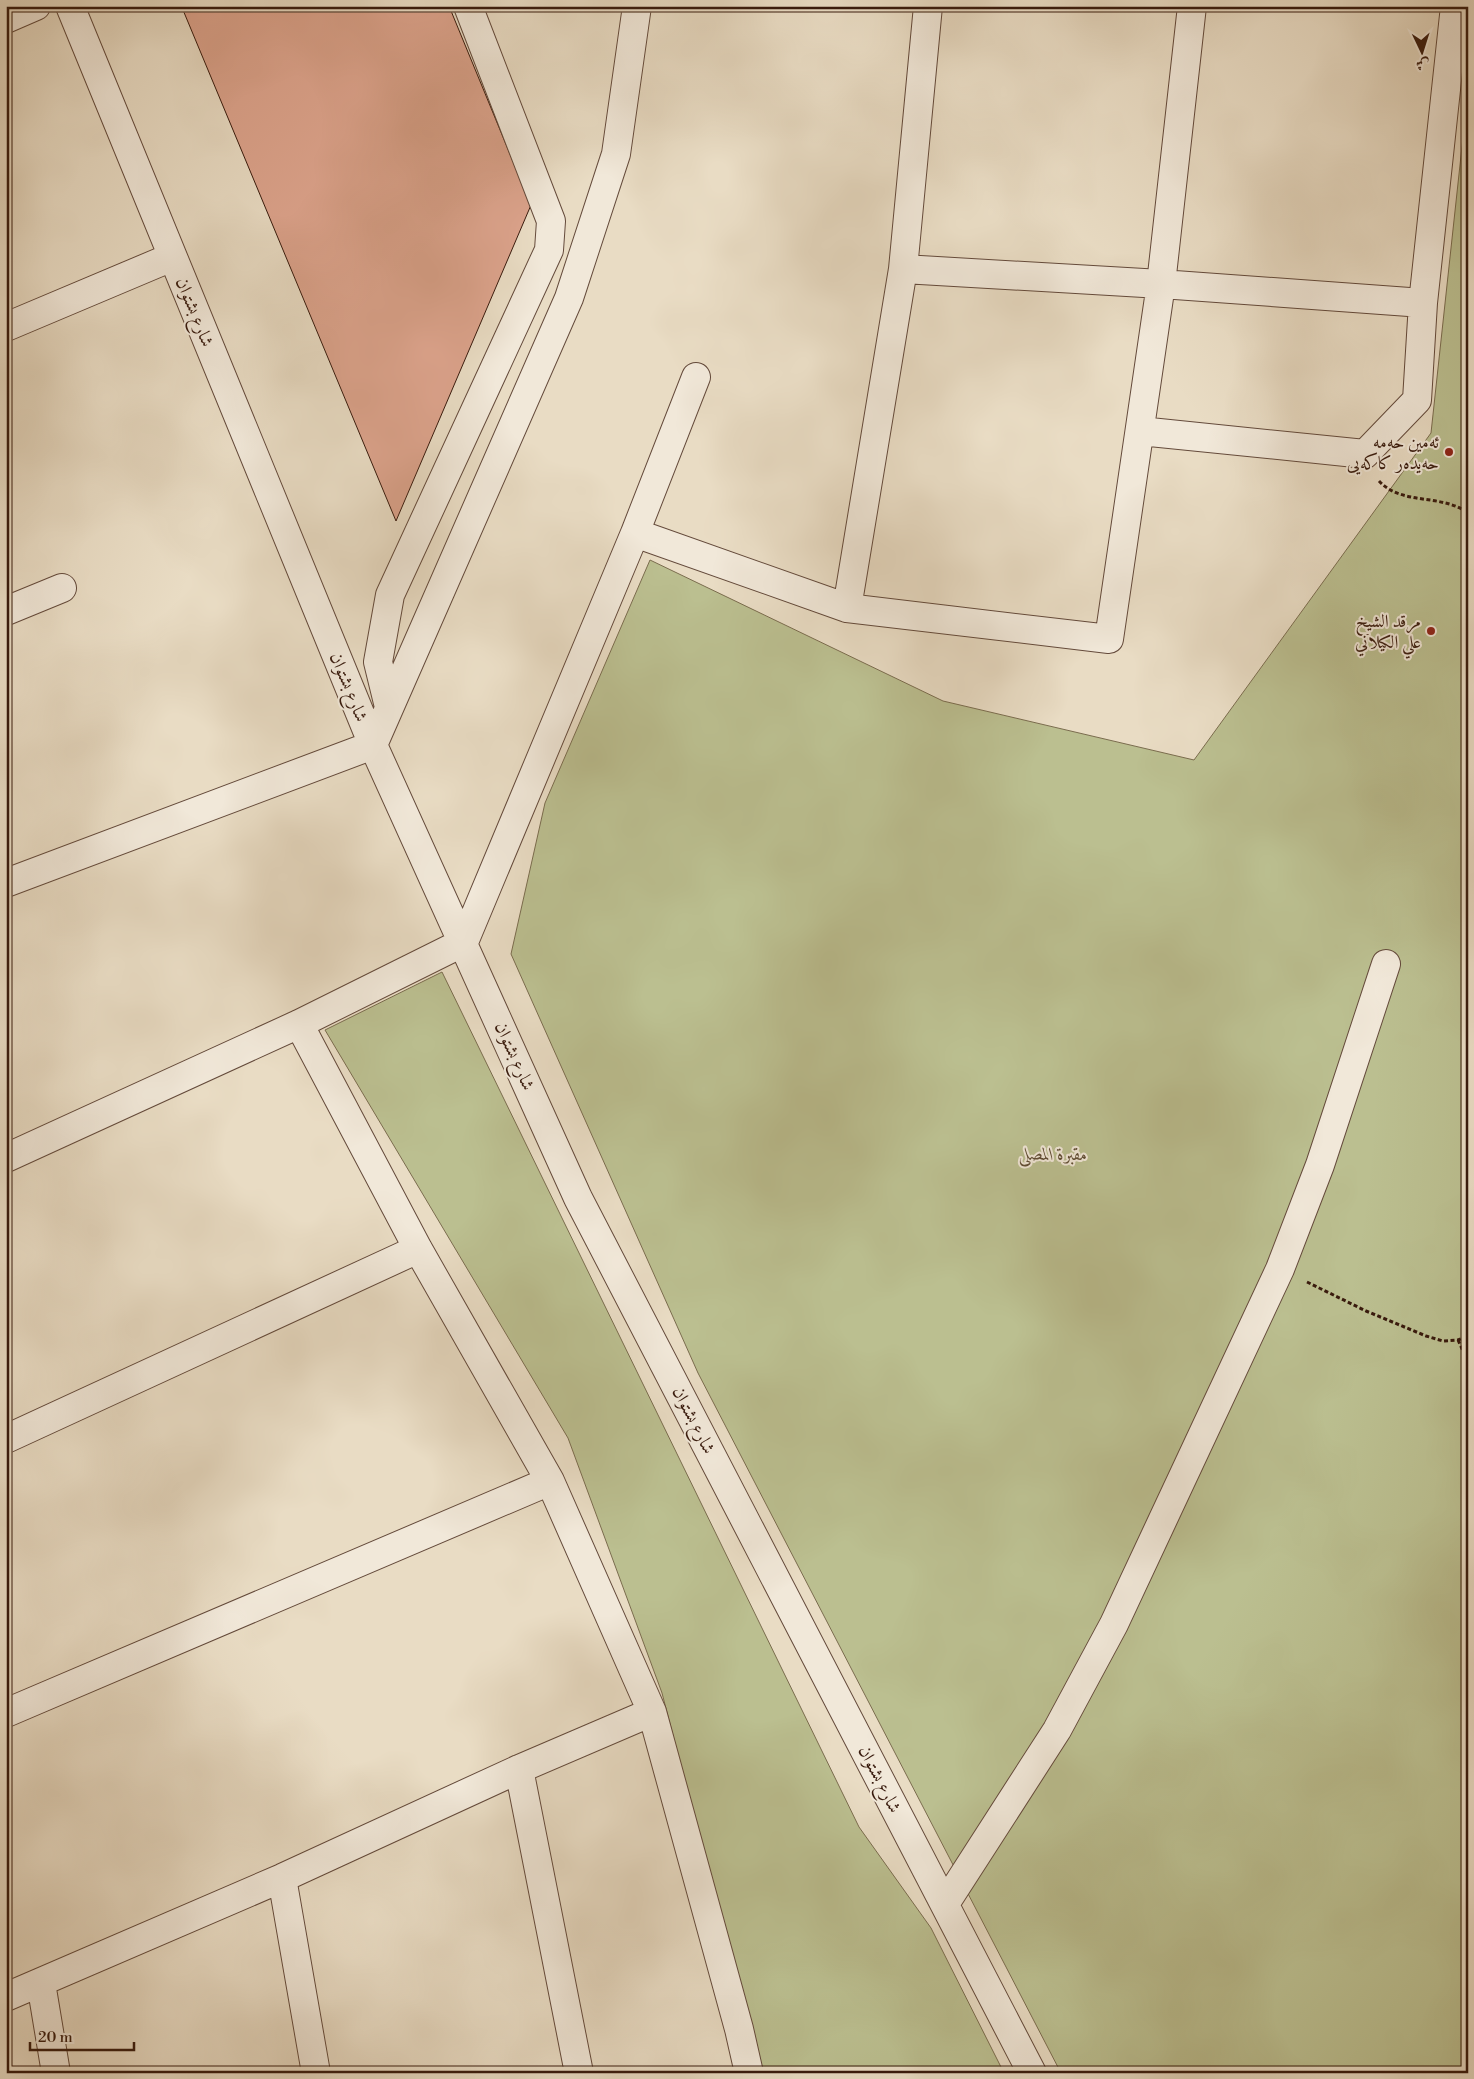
<svg xmlns="http://www.w3.org/2000/svg" width="1474" height="2079" font-family="'Libre Bodoni',Amiri,serif">
<style>
.green{fill:#bbbf90;stroke:#7a6c4e}
.building{fill:#dca38c;stroke:#381a0d}
.lines{fill:none;stroke-linecap:round;stroke-linejoin:round}
.minor-casing{stroke:#644a3b;stroke-width:30}
.path{stroke:#381a0d;stroke-width:3;stroke-dasharray:4 2.5;stroke-linecap:butt}
.minor{stroke:#f1e8d9;stroke-width:28}
.poi-dot{fill:#8f2418;stroke:#f1e8d9;stroke-width:2}
.labels{text-anchor:middle;stroke-width:4;stroke-linejoin:round;paint-order:stroke}
.street-label{font-size:18px;fill:#381a0d;stroke:#f1e8d9}
.poi-label{font-size:18px;fill:#381a0d;stroke:#f1e8d9;text-anchor:end}
.park-label{font-size:18px;font-style:italic;fill:#5f4c34;stroke:#f1e8d9}
</style>
<rect width="100%" height="100%" fill="#e9dcc4"/>
<filter id="stains"><feTurbulence type="fractalNoise" baseFrequency=".004" numOctaves="4"/><feColorMatrix values="0 0 0 0 .2 0 0 0 0 .09 0 0 0 0 .02 0 0 0 .5 -.17"/></filter>
<radialGradient id="worn" r=".72"><stop offset=".6" stop-color="#630" stop-opacity="0"/><stop offset="1" stop-color="#630" stop-opacity=".3"/></radialGradient>
<path class="green" d="M1468,91v1982h-407l-363,-700 -187,-419 34,-151 105,-243 293,141 251,59 237,-327z
M442,972l417,855 72,101 73,145h-244l-98,-380 -94,-255 -243,-408z"/>
<path class="building" d="M193,6h256l82,199 -135,316 -213,-511z"/>
<g class="lines">
<g class="minor-casing">
<path id="minor" d="M70,6l303,739 205,453 454,875
M6,19l30,-13
M903,269l258,15 262,19
M6,327l166,-70
M1140,431l225,23 52,-54 6,-97 32,-297
M635,533l61,-156
M847,608l262,31 52,-355 31,-278
M6,611l56,-23
M389,707l-11,-45 12,-67 159,-345 2,-29 -83,-215
M6,883l367,-138 196,-447 47,-144 21,-148
M299,1024l119,225 132,232 102,231 87,317 10,44
M6,1158l293,-134 165,-82 171,-409 212,75 56,-339 25,-263
M6,1439l412,-190
M6,1713l544,-232
M519,1769l60,304
M282,1878l34,195
M945,1904l112,-174 57,-106 166,-355 40,-104 66,-201
M41,1983l15,90
M6,1997l276,-119 237,-109 133,-57"/>
</g>
<path class="path" d="M1379,481c23,25 62,12 89,32
M1307,1282l59,29 60,25 17,5 15,-1 10,-4
M1458,1340l10,22"/>
<use href="#minor" class="minor"/>
</g>
<g class="poi-dot">
<circle cx="1449" cy="452" r="5"/>
<circle cx="1431" cy="631" r="5"/>
</g>
<g class="labels">
<g class="street-label">
<text transform="translate(195 312) rotate(68)" y="6">شارع بشتوان</text>
<text transform="translate(349 687) rotate(68)" y="6">شارع بشتوان</text>
<text transform="translate(515 1056) rotate(66)" y="6">شارع بشتوان</text>
<text transform="translate(694 1420) rotate(63)" y="6">شارع بشتوان</text>
<text transform="translate(880 1779) rotate(63)" y="6">شارع بشتوان</text>
</g>
<g class="poi-label">
<text x="1439" y="448">ئەمین حەمە<tspan x="1439" dy="21">حەیدەر کاکەیی</tspan></text>
<text x="1421" y="627">مرقد الشيخ<tspan x="1421" dy="21">علي الكيلاني</tspan></text>
</g>
<g class="park-label">
<text x="1053" y="1160">مقبرة المصلى</text>
</g>
</g>
<rect width="1474" height="2079" fill="none" stroke="#e9dcc4" stroke-width="25"/>
<rect x="8" y="8" width="1459" height="2064" fill="none" stroke="#381a0d" stroke-width="2.5"/>
<rect x="12" y="12" width="1449" height="2054" fill="none" stroke="#381a0d"/>
<g transform="translate(1422 52) rotate(176)" stroke="#f1e8d9" stroke-width="4" paint-order="stroke">
<path d="M0-4L9 19L0 12L-9 19Z" fill="#381a0d"/>
<text y="-8" font-size="14" font-weight="bold" text-anchor="middle" fill="#381a0d">ش</text>
</g>
<path d="M30 2042v8h104v-8" fill="none" stroke="#381a0d" stroke-width="2.5"/>
<text x="38" y="2042" font-size="15" fill="#381a0d" stroke="#f1e8d9" stroke-width="4" paint-order="stroke">20 m</text>
<rect width="100%" height="100%" filter="url(#stains)"/>
<rect width="100%" height="100%" fill="url(#worn)"/>
</svg>
